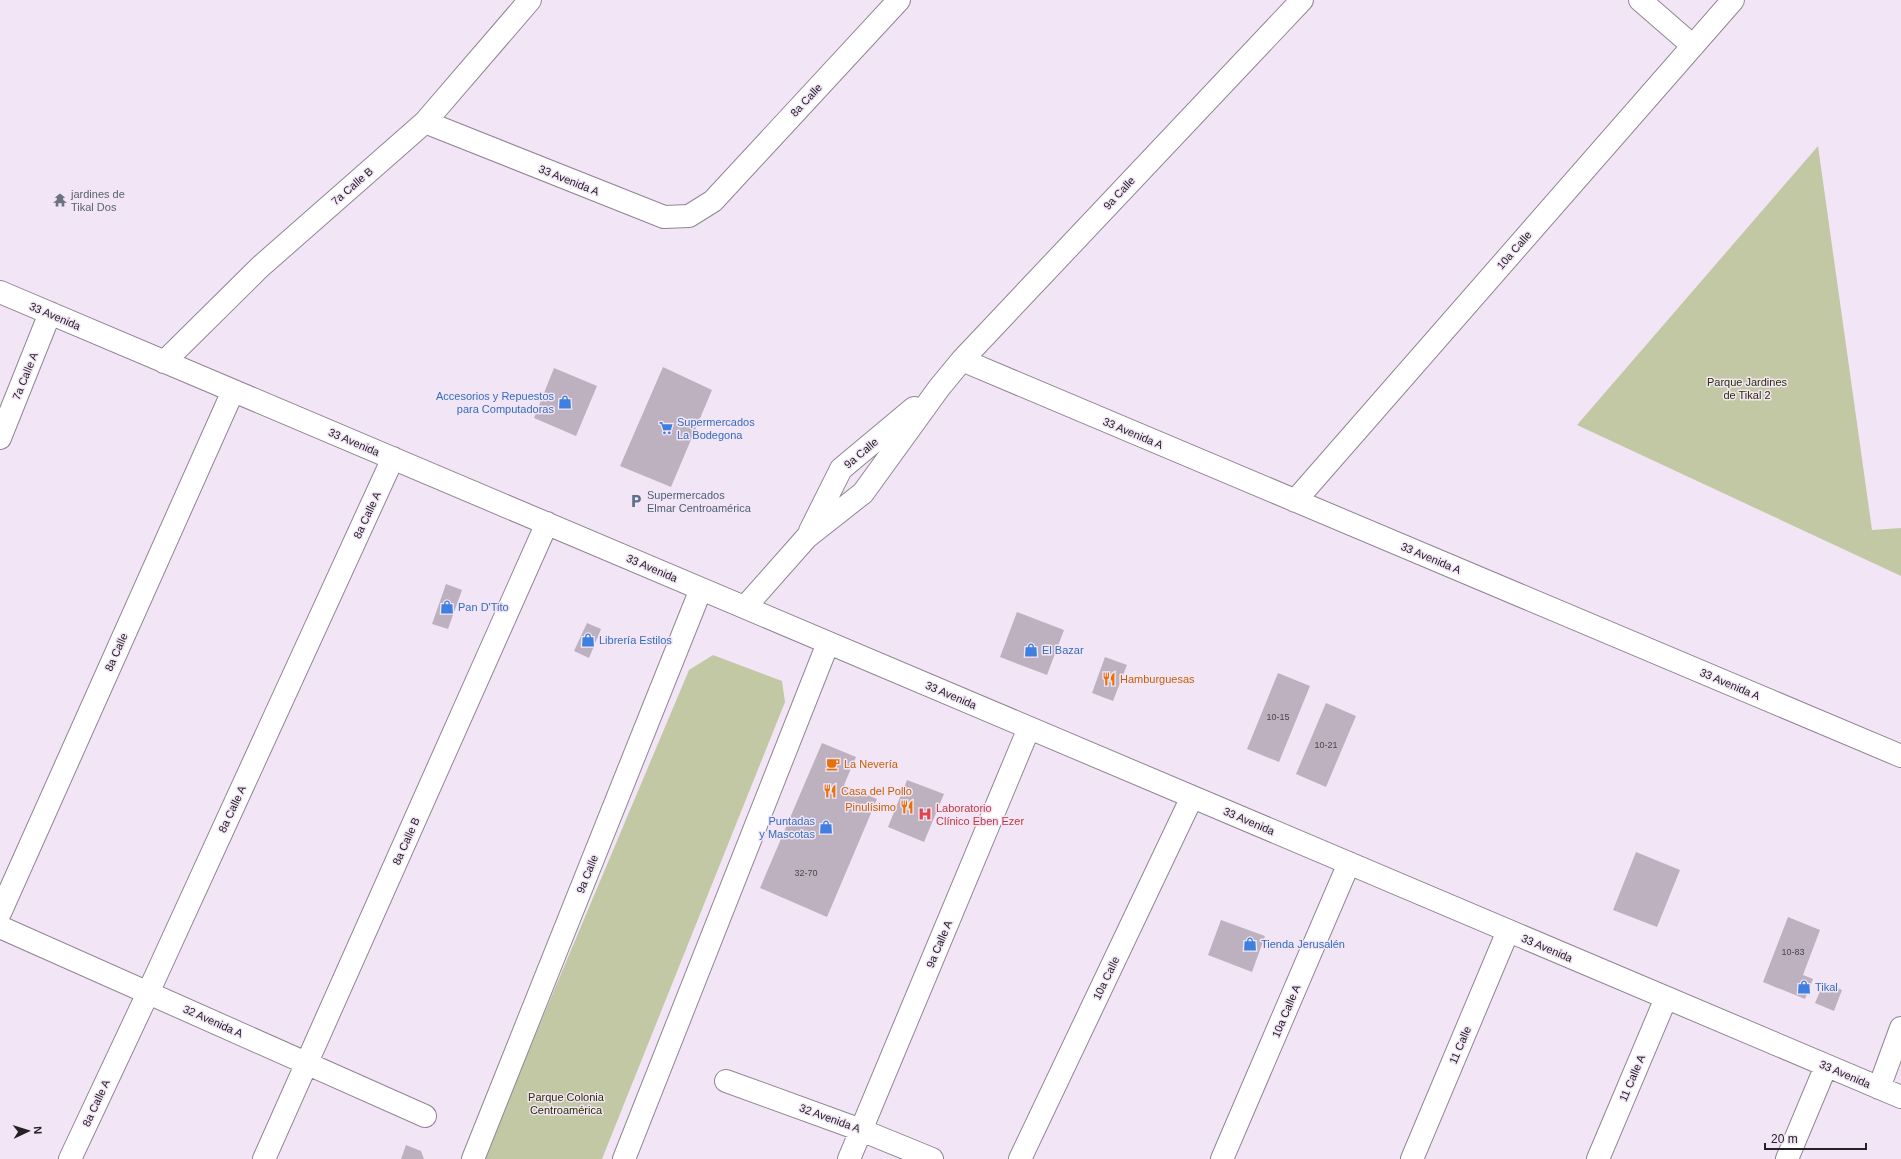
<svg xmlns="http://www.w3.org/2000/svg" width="1901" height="1159" font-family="Helvetica,sans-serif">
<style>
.green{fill:#c2c8a4}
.building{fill:#bdb1bf}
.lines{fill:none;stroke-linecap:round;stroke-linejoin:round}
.minor-casing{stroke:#918594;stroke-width:24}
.minor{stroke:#fff;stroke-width:22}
.labels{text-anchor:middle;stroke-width:3;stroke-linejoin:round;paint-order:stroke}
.number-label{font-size:9px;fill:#4b444c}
.street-label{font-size:11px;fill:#252026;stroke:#f2e6f6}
.worship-label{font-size:11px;fill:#5b616d;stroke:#f2e6f6;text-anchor:start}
.park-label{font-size:11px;fill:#2a2f00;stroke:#f2e6f6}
.shop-label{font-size:11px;fill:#366cbe;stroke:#f2e6f6;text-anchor:start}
.service-label{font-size:11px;fill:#4e5e75;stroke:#f2e6f6;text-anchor:start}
.food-label{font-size:11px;fill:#c56008;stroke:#f2e6f6;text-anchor:start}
.health-label{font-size:11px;fill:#be3a42;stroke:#f2e6f6;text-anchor:start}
</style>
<rect width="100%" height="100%" fill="#f2e6f6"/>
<path class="green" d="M1818,146l54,384 29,-2v48l-324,-151z
M713,655l69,26 3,21 -183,457h-119l206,-489z"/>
<path class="building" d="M663,367l49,23 -41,97 -51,-21z
M554,368l43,18 -21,50 -42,-18z
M446,584l16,6 -14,39 -16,-5z
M1017,612l47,18 -17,45 -47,-18z
M587,623l14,6 -12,29 -15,-7z
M1105,657l22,8 -14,36 -21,-8z
M1278,673l32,13 -31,76 -32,-13z
M1326,703l30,13 -30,71 -30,-13z
M822,743l34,14 -12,28 33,14 -50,118 -67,-29z
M907,780l37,14 -20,48 -36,-15z
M1636,852l44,18 -23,57 -44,-17z
M1788,917l32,13 -17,45 10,4 -8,20 -42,-17z
M1221,920l44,16 -13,36 -44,-17z
M1824,982l18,8 -8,21 -19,-8z
M406,1145l15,6 3,8h-23z"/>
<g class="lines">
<g class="minor-casing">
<path id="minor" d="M1640,0l53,46
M425,122l239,95 25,-1 24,-15 186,-201
M0,292l1901,805
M962,360l939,396
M164,362l96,-95 165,-145 105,-122
M0,438l50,-125
M1295,501l438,-501
M810,531l31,-62 73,-61
M745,607l62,-70 56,-44 76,-105 23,-28 340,-360
M0,913l233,-522
M0,927l425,189
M726,1081l135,49 71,29
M1879,1088l22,-60
M70,1159l78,-166 245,-535
M264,1159l283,-636
M473,1159l228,-570
M624,1159l204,-516
M849,1159l180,-431
M1020,1159l172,-362
M1222,1159l127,-296
M1412,1159l96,-228
M1598,1159l68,-161
M1787,1159l39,-93"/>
</g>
<use href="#minor" class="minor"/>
</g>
<defs>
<g id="temple-bare" transform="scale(1.08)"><path d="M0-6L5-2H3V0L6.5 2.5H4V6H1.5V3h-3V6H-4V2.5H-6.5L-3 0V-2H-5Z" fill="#6b7280" stroke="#f2e6f6" stroke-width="2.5" paint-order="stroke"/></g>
<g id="shop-bare" transform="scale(1.08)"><path d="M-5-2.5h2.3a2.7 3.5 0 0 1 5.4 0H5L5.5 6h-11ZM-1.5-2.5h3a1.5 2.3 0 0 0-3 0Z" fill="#3f7fe0" stroke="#f2e6f6" stroke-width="2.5" paint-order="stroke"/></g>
<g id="supermarket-bare" transform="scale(1.08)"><path d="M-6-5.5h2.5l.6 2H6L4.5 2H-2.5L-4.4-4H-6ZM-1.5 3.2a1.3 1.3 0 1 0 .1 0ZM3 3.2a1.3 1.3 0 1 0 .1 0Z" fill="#3f7fe0" stroke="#f2e6f6" stroke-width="2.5" paint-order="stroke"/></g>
<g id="parking-bare" transform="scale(1.08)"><path d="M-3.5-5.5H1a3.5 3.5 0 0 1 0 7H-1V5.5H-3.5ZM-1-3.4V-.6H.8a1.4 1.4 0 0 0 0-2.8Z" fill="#5c6f8a" stroke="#f2e6f6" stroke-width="2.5" paint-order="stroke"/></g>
<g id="restaurant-bare" transform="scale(1.08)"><path d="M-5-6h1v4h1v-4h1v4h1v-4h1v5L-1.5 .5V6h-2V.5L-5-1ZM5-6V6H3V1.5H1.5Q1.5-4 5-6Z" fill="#e8710a" stroke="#f2e6f6" stroke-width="2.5" paint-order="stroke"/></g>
<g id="cafe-bare" transform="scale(1.08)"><path d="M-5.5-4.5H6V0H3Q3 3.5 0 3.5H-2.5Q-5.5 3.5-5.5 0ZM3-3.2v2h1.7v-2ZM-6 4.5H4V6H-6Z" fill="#e8710a" stroke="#f2e6f6" stroke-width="2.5" paint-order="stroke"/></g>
<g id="hospital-bare" transform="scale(1.08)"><path d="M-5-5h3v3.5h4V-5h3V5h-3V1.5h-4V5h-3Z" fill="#e0444e" stroke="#f2e6f6" stroke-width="2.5" paint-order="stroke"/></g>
</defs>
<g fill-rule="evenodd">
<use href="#temple-bare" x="60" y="200"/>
<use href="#shop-bare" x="565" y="402"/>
<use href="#supermarket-bare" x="666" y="428"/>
<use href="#parking-bare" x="636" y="501"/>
<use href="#shop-bare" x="447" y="607"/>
<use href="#shop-bare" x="588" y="640"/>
<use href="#shop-bare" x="1031" y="650"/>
<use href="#restaurant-bare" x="1109" y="679"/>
<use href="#cafe-bare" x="833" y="764"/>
<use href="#restaurant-bare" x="830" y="791"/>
<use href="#restaurant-bare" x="907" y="807"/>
<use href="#hospital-bare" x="925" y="814"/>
<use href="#shop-bare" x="826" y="827"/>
<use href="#shop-bare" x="1250" y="944"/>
<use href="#shop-bare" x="1804" y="987"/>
</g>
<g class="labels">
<g class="number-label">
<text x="1278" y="720">10-15</text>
<text x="1326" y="748">10-21</text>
<text x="806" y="876">32-70</text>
<text x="1793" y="955">10-83</text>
</g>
<g class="street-label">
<text transform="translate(806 100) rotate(-47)" y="4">8a Calle</text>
<text transform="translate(569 180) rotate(22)" y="4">33 Avenida A</text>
<text transform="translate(352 186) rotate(-41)" y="4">7a Calle B</text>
<text transform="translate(1119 193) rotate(-47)" y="4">9a Calle</text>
<text transform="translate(1514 250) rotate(-49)" y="4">10a Calle</text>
<text transform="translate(55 316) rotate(23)" y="4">33 Avenida</text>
<text transform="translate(25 376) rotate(-68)" y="4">7a Calle A</text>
<text transform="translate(1133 433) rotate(23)" y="4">33 Avenida A</text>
<text transform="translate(354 442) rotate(23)" y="4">33 Avenida</text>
<text transform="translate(861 453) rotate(-40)" y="4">9a Calle</text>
<text transform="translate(367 515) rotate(-65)" y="4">8a Calle A</text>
<text transform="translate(1431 558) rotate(23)" y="4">33 Avenida A</text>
<text transform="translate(652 568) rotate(23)" y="4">33 Avenida</text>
<text transform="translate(116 652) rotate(-66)" y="4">8a Calle</text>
<text transform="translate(1730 684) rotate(23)" y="4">33 Avenida A</text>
<text transform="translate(951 695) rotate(23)" y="4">33 Avenida</text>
<text transform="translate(232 809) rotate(-65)" y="4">8a Calle A</text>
<text transform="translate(1249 821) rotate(23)" y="4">33 Avenida</text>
<text transform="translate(406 841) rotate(-66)" y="4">8a Calle B</text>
<text transform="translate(587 874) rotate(-68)" y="4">9a Calle</text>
<text transform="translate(939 944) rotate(-67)" y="4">9a Calle A</text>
<text transform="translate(1547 948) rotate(23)" y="4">33 Avenida</text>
<text transform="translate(1106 978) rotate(-64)" y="4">10a Calle</text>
<text transform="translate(1286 1011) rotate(-67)" y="4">10a Calle A</text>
<text transform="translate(213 1021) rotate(24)" y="4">32 Avenida A</text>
<text transform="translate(1460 1045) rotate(-67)" y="4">11 Calle</text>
<text transform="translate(1845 1074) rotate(23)" y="4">33 Avenida</text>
<text transform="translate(1632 1078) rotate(-67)" y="4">11 Calle A</text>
<text transform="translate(96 1103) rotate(-65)" y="4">8a Calle A</text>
<text transform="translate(830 1118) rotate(20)" y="4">32 Avenida A</text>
</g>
<g class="worship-label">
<text x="71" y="198">jardines de<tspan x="71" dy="13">Tikal Dos</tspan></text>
</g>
<g class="park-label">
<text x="1747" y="386">Parque Jardines<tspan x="1747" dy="13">de Tikal 2</tspan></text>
<text x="566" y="1101">Parque Colonia<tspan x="566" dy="13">Centroamérica</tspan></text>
</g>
<g class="shop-label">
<text x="554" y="400" text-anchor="end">Accesorios y Repuestos<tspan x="554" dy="13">para Computadoras</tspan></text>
<text x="677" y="426">Supermercados<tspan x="677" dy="13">La Bodegona</tspan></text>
<text x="458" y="611">Pan D'Tito</text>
<text x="599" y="644">Librería Estilos</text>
<text x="1042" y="654">El Bazar</text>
<text x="815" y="825" text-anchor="end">Puntadas<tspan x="815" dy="13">y Mascotas</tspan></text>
<text x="1261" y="948">Tienda Jerusalén</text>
<text x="1815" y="991">Tikal</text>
</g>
<g class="service-label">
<text x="647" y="499">Supermercados<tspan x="647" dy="13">Elmar Centroamérica</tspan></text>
</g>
<g class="food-label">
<text x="1120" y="683">Hamburguesas</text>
<text x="844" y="768">La Nevería</text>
<text x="841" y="795">Casa del Pollo</text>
<text x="896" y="811" text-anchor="end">Pinulísimo</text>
</g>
<g class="health-label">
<text x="936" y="812">Laboratorio<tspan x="936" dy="13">Clínico Eben Ezer</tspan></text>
</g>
</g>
<g transform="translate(28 1131) rotate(86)" stroke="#f2e6f6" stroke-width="3" paint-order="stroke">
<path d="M0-3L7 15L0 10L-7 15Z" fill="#252026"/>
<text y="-6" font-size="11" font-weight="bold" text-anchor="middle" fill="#252026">N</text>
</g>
<path d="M1765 1143v6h101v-6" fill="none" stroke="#252026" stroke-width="2"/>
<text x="1771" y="1143" font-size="12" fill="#252026" stroke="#f2e6f6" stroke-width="3" paint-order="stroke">20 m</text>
</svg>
